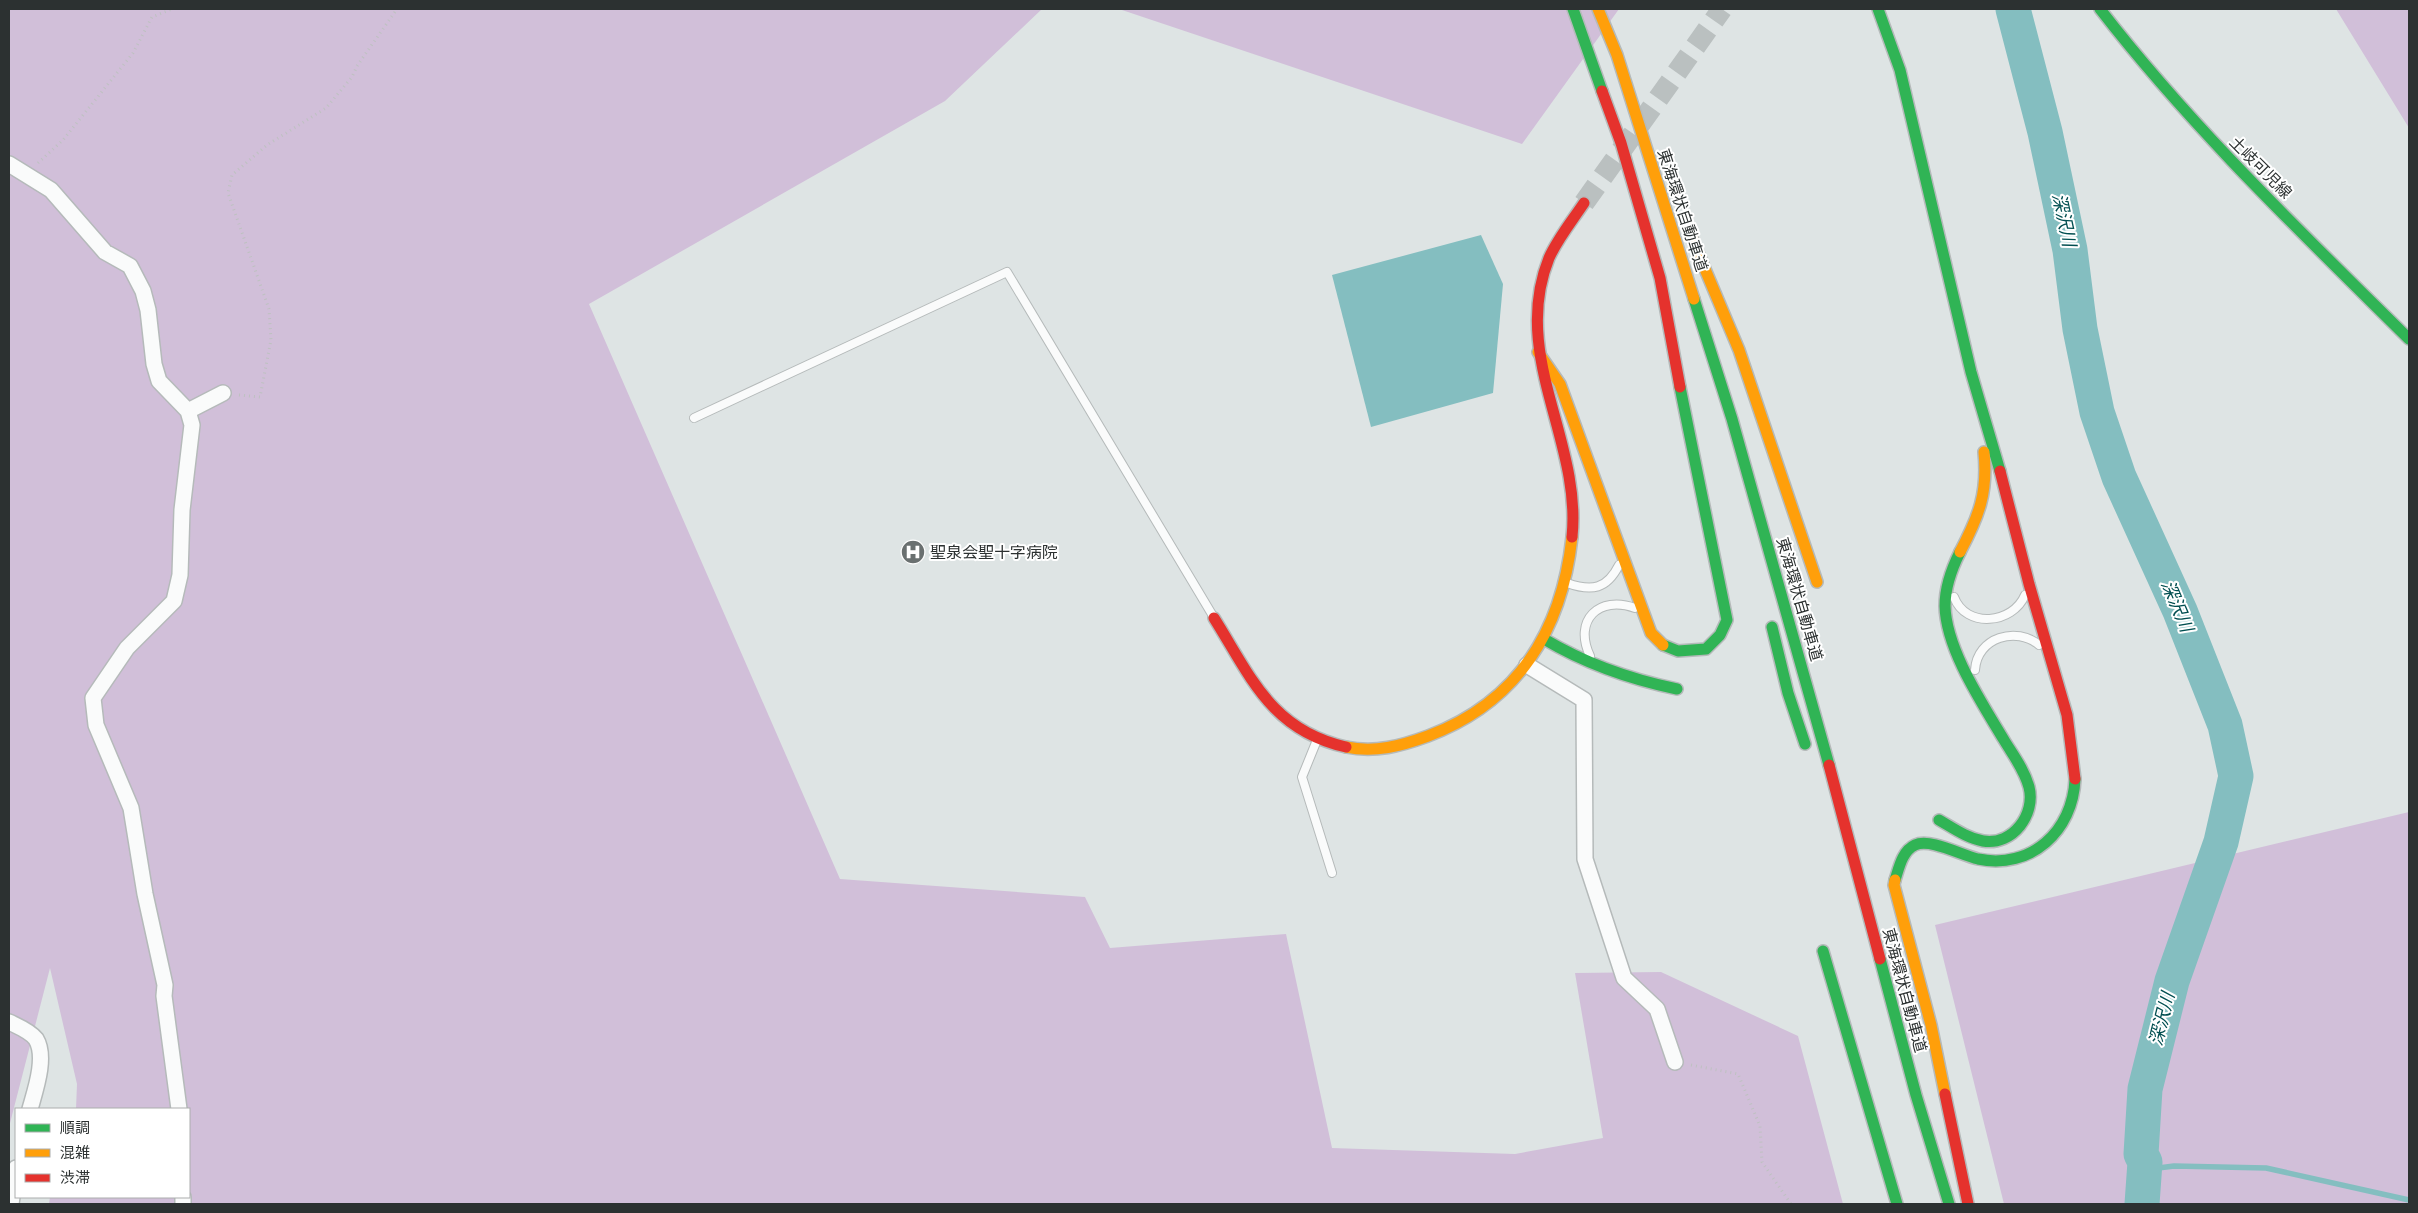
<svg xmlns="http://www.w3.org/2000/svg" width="2418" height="1213" font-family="Lora,'Noto Sans JP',serif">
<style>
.forest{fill:#d1bfd9}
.water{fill:#84bec0}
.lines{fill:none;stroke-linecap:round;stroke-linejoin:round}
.stream{stroke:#84bec0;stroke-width:5.5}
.river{stroke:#84bec0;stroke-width:35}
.secondary-tunnel{stroke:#bac0c0;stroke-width:21;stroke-dasharray:21 11;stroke-linecap:butt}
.lane-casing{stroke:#b5baba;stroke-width:10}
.street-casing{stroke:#b5baba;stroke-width:18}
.fast-casing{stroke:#b5baba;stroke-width:14}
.slow-casing{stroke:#b5baba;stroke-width:14}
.jam-casing{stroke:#b5baba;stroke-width:14}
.path{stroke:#bec1c1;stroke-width:3;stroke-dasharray:1 4;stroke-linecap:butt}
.lane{stroke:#fafbfb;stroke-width:8}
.street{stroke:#fafbfb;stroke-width:15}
.fast{stroke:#30b455;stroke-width:11}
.slow{stroke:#ff9f0a;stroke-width:11}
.jam{stroke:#e5322d;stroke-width:11}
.labels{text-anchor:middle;stroke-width:4;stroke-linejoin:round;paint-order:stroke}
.street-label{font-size:16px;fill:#2c3131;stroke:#fff}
.poi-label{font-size:16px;fill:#2c3131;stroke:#fff;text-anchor:start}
.water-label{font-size:18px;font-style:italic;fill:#004e50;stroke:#fff}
</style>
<rect width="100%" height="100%" fill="#dee4e4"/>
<path class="forest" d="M9,9h1033l-97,92 -356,203 251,575 245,18 25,51 176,-14 46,214 183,6 88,-16 -28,-165 86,-1 137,64 45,168h-1794l1,-7h139v-88h-113l1,-25 -27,-116 -41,159z
M1119,9h500l-97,135z
M2336,9h73v119z
M2409,812v392h-405l-69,-279z"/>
<path class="water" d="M1481,235l22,49 -10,109 -122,34 -39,-152z"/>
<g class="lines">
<path class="stream" d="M2143,1170l31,-4 92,2 143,32"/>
<path class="river" d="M2013,9l32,123 25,118 10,79 17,83 22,65 61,134 45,114 11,51 -15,66 -49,139 -27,108 -4,65 4,8 -3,42"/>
<path class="secondary-tunnel" d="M1584,203l138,-194"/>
<g class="lane-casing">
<path id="lane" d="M694,418l313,-146 206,344
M1567,583c25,9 40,6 52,-18
M1954,597c12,32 59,27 71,-2
M1590,656c-17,-36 9,-61 45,-48
M1975,670c2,-33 42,-44 64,-25
M1317,740l-15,37 30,96"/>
</g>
<g class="street-casing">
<path id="street" d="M9,164l42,26 54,62 25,14 13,25 5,19 6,54 5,17 29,30 4,14 -10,85 -2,65 -6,26 -47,47 -34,50 3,27 35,83 14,86 20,91 -1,11 15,113
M188,411l35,-18
M1527,665l57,35 1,159 39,119 33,31 18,53
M9,1022c8,4 21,9 27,17 11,18 -1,52 -6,70
M183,1197v7
M11,1204l5,-36"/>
</g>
<g class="fast-casing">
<path id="fast" d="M1573,9l29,82
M1878,9l22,61 71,302 29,99
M2100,9c93,120 202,224 309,330
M1694,299l38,120 97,346
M1772,627l16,66 17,51
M1544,639c42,25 85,40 133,50
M1663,645l15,6 28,-2 14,-14 7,-15 -47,-233
M1939,820c14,8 28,18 44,21 30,5 53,-27 46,-54 -5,-18 -16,-32 -25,-47 -22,-37 -58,-91 -59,-134 0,-20 7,-38 15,-54
M1895,880c4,-12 7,-29 20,-35 15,-7 46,10 63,14 53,11 95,-28 97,-80
M1823,951l74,253
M1880,959l36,136 33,109"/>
</g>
<g class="slow-casing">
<path id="slow" d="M1598,9l19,46 77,244
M1689,231l50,119 78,232
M1538,352l22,32 91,249 12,12
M1960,552c19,-36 28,-59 24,-100
M1346,747c29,6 55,-1 82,-11 90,-34 134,-106 144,-199
M1895,880l-1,5 37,140 14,69"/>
</g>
<g class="jam-casing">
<path id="jam" d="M1602,91l19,52 39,135 20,109
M2000,471l29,113 38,131 8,64
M1572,537c10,-96 -62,-182 -23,-279 9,-20 23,-37 35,-55
M1214,618c37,59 57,112 132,129
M1829,765l51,194
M1945,1094l23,110"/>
</g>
<path class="path" d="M38,163l25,-23 70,-87 19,-36 20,-8
M239,395l21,2 11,-57 -2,-31 -41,-116 4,-18 35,-30 59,-37 26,-31 5,-11 40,-57
M1691,1065l47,9 22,52 2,36 29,42"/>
<use href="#lane" class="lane"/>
<use href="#street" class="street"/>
<use href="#fast" class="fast"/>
<use href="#slow" class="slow"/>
<use href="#jam" class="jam"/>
</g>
<defs>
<g id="hospital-disc" transform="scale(1.25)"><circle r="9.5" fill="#6a7070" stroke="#fff"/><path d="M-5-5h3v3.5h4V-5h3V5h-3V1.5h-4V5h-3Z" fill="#fff"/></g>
</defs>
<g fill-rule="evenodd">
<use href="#hospital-disc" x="913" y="552"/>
</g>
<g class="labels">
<g class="street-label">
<text transform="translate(2261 167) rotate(45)" y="6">土岐可児線</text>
<text transform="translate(1683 210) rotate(72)" y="6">東海環状自動車道</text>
<text transform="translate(1800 599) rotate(74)" y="6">東海環状自動車道</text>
<text transform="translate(1905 990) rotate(75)" y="6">東海環状自動車道</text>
</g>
<g class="poi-label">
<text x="930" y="558">聖泉会聖十字病院</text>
</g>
<g class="water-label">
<text transform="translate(2064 220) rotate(78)" y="6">深沢川</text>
<text transform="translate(2177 606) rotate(67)" y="6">深沢川</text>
<text transform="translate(2162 1019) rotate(-76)" y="6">深沢川</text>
</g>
</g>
<rect width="2418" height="1213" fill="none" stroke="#2c3131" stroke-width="20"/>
<rect x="15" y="1108" width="175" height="90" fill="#ffffff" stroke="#abadad"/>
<rect x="25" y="1124" width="25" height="8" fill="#30b455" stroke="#abadad"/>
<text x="60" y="1133" font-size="15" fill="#2c3131">順調</text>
<rect x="25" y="1149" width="25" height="8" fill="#ff9f0a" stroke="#abadad"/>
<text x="60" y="1158" font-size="15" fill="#2c3131">混雑</text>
<rect x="25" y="1174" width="25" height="8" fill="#e5322d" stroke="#abadad"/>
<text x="60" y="1183" font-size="15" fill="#2c3131">渋滞</text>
</svg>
